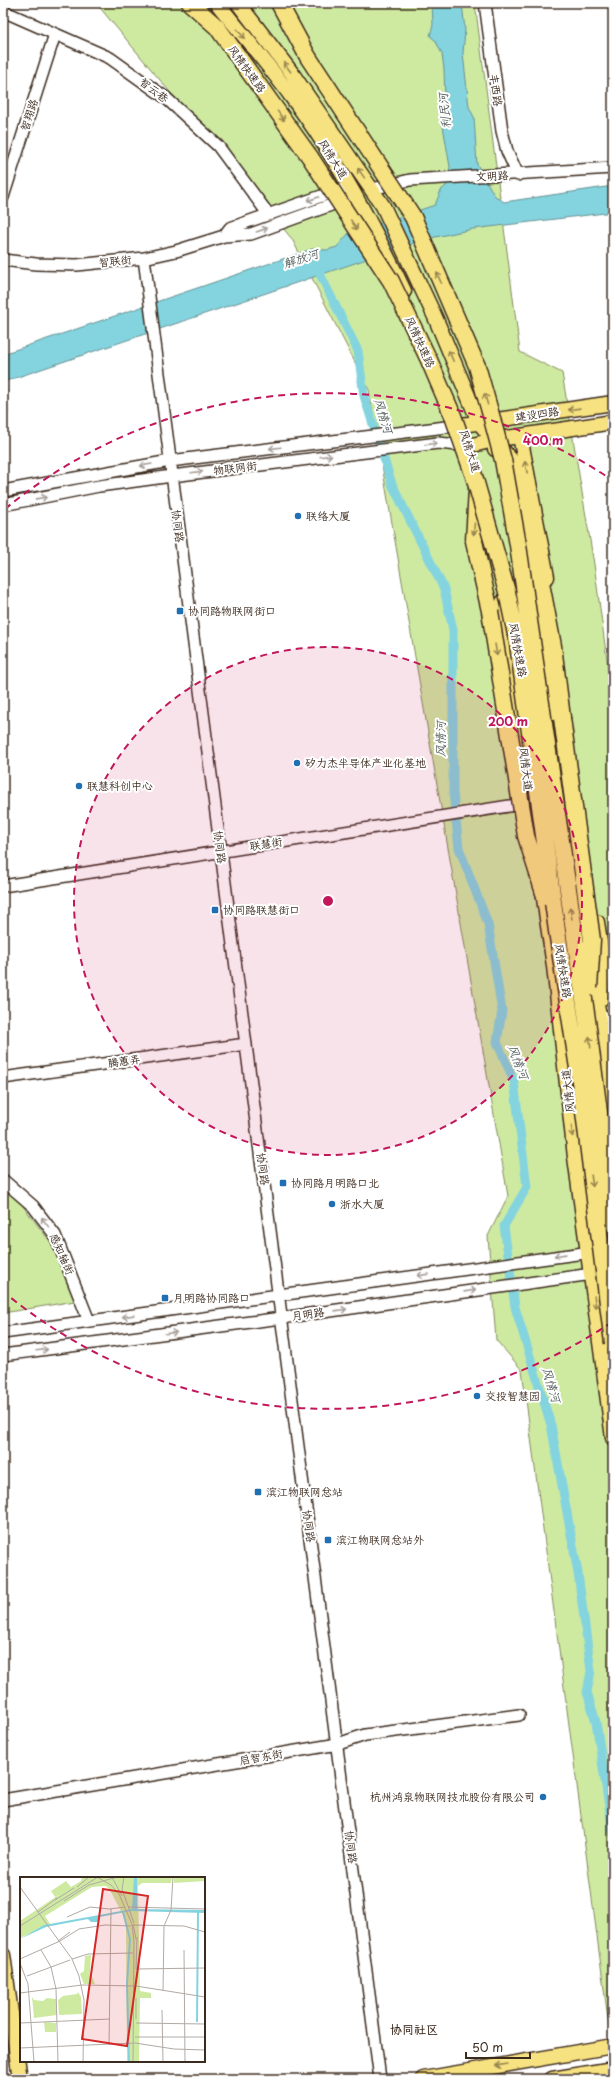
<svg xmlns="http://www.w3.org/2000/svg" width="616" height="2082" font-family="'Playpen Sans','LXGW WenKai TC',sans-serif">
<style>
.green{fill:#ceeaa1;stroke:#848a60}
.water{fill:#84d4df;stroke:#679092}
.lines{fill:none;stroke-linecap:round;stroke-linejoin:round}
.canal{stroke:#84d4df;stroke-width:9}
.minor-casing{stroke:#3b2a1e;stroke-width:14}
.major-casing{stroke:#3b2a1e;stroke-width:17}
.highway-casing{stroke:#3b2a1e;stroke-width:19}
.minor{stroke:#fff;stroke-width:11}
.major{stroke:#f7e281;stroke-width:14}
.highway{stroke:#f7e281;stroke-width:16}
.highway-bridge-casing{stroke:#3b2a1e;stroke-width:19;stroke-linecap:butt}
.highway-bridge{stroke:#f7e281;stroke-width:16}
.oneway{stroke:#998650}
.oneway2{stroke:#a79f9a}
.ring{fill:none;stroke:#c2185b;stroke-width:2;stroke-dasharray:7 5}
.poi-dot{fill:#1f6fb2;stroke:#fff;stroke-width:1.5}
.labels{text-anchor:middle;stroke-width:4;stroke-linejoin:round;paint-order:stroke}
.street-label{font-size:11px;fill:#3b2a1e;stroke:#fff}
.poi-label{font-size:11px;fill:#3b2a1e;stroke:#fff;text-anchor:start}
.water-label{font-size:12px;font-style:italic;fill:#515d58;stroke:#fff}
.neighbourhood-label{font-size:12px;font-weight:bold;fill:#3b2a1e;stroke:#fff}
.inset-river{fill:none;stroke:#84d4df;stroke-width:2}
.inset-road{fill:none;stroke:#b1aaa5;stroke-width:1}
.view{fill:#d62828;fill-opacity:0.15;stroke:#d62828;stroke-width:2}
.inset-edge{fill:none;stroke:#3b2a1e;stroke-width:2}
.centre{fill:#c2185b;stroke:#fff;stroke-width:2}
.ring-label{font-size:12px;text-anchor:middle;font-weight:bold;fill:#c2185b;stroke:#fff;stroke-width:4;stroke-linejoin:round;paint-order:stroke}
</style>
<rect width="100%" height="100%" fill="#fff"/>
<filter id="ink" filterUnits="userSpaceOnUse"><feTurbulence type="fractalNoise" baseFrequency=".025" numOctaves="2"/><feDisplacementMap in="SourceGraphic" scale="8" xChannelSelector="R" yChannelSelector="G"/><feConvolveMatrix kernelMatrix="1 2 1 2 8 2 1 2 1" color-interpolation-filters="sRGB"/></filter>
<g filter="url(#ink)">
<path class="green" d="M96,3h379l45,349 42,21 32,191 19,140v1353l-91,-687 -26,-30 -8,-104 20,-40 -139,-806 -77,-151z
M3,1180l62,81 10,40 -72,12z"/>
<path class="water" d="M432,3h30l3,27 -2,23 6,54 5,10 3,47 17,31 10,7 109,-16v26l-140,17 -47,10 -420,142 2,30 -5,23v-80l309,-105 15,1 10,-3 11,-13 87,-29 6,-15 5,-4 4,-19 -8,-47 3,-21 -1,-30 -2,-15 -7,-14 -5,-4 3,-11z"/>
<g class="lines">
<path class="canal" d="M316,266l42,85 6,45 28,88 52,105 9,41v162l6,56 29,76 14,87 -5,31 17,39 13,106 -23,39 11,81 36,118 27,148 13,98 -4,21 9,30 17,111"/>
<g class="minor-casing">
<path id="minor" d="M485,3l17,128 5,20 11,24
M3,11l107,47 56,40 52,48 51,69
M372,189l38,-9 203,-12
M3,197l52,-163
M224,236l6,-8 120,-42
M144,258l236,1821
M3,260l33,4 41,1 67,-7 32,-7 48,-15 27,-2 94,-34
M3,491l167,-30 292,-36
M3,505l96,-19 73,-10 266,-33 31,3
M3,886l525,-83
M599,1017h14
M3,1078l243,-34
M3,1180l30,26 22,29 34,86
M3,1333l610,-84
M3,1355l278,-37 332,-47
M3,1800l335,-56 27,-9 154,-20"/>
</g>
<g class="major-casing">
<path id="major" d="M217,3c25,31 51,61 74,93 45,60 81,127 113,195
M238,3l53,69 92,134 52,111 44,105 14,18 2,9
M462,425l151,-22
M520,436l27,141
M469,446l24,-6 120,-18
M525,544l34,211
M503,602l34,253
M542,885l12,81 21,191 38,281
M597,922l7,45 -3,32
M592,975l7,42 14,124
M3,1955l17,124
M423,2079l190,-33
M552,2079l61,-10"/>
</g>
<g class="highway-casing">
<path id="highway" d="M190,3l27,24 93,130
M279,3l29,54
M497,445l18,21 10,33 28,147 9,72
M477,489l-3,52 16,70"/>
</g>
<use href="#minor" class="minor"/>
<use href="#major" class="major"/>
<use href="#highway" class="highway"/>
<g class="highway-bridge-casing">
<path id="highway-bridge" d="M308,57l105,160 64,149 14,49 12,45 15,85 69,475 26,199
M310,157l81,124 38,79 24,56 21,60 33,116 11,52 39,287 24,157 32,255
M490,611l36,225 19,60
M562,718l30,222 -3,48"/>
</g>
<use href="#highway-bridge" class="highway-bridge"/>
</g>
<defs><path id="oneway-shaft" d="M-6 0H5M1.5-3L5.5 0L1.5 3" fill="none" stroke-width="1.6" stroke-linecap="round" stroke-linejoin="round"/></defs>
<g class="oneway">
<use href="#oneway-shaft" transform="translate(241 34) rotate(52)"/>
<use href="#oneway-shaft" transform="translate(287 67) rotate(-127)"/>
<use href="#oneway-shaft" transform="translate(281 116) rotate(54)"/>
<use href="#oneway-shaft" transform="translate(361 173) rotate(-125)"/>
<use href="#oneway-shaft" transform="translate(354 225) rotate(57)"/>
<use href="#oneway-shaft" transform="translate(439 278) rotate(-114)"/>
<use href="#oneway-shaft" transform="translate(451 356) rotate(-113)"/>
<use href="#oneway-shaft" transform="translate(486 399) rotate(-106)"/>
<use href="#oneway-shaft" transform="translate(574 409) rotate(172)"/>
<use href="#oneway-shaft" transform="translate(526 467) rotate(-101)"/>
<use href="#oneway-shaft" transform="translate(474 529) rotate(94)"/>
<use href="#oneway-shaft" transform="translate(496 650) rotate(81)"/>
<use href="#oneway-shaft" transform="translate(571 913) rotate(-98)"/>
<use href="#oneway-shaft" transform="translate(590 1042) rotate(-97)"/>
<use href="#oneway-shaft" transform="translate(572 1131) rotate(84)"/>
<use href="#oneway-shaft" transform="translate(592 1181) rotate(82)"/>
<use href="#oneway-shaft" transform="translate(595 1302) rotate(82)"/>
<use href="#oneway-shaft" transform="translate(502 2065) rotate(170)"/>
</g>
<g class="oneway2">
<use href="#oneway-shaft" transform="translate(313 199) rotate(161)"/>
<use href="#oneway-shaft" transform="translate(262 230) rotate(-19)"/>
<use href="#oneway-shaft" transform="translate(431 444) rotate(-6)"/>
<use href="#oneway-shaft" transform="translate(275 448) rotate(173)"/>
<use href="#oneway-shaft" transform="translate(326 456) rotate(-7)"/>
<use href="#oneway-shaft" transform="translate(146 465) rotate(170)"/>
<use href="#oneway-shaft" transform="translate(197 472) rotate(-7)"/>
<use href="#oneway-shaft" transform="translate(41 498) rotate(-11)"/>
<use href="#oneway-shaft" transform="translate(45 1222) rotate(-126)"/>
<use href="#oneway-shaft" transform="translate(560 1255) rotate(172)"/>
<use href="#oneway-shaft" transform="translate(423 1275) rotate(172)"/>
<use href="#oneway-shaft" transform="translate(470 1291) rotate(-8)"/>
<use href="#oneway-shaft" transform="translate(341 1310) rotate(-8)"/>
<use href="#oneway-shaft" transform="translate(128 1316) rotate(172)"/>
<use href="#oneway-shaft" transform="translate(171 1333) rotate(-7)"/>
<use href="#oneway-shaft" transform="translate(42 1350) rotate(-7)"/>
</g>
</g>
<circle cx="328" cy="901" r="254" fill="#c2185b" fill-opacity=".12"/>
<g class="ring">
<circle cx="328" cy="901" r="254"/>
<path d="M612 1322A508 508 0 0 1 5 1293M5 509A508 508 0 0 1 612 480"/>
</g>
<g class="poi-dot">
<circle cx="298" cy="516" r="4"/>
<rect x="176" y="607" width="8" height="8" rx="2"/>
<circle cx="297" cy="763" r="4"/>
<circle cx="79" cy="786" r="4"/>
<rect x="211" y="906" width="8" height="8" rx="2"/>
<rect x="279" y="1179" width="8" height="8" rx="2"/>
<circle cx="332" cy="1204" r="4"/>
<rect x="161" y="1294" width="8" height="8" rx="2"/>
<circle cx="477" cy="1396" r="4"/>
<rect x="254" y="1488" width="8" height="8" rx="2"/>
<rect x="324" y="1536" width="8" height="8" rx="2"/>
<circle cx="543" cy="1797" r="4"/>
</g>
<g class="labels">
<g class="street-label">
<text transform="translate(247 69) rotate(54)" y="4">风情快速路</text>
<text transform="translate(154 90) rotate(37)" y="4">智云巷</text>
<text transform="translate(496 90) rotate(82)" y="4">丰西路</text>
<text transform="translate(29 115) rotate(-72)" y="4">智翔路</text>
<text transform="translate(333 159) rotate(58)" y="4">风情大道</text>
<text transform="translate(492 176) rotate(-3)" y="4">文明路</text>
<text transform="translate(115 261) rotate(-6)" y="4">智联街</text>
<text transform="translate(420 342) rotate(65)" y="4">风情快速路</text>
<text transform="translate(537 414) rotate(-8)" y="4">建设四路</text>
<text transform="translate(470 451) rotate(72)" y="4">风情大道</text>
<text transform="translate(235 468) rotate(-7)" y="4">物联网街</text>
<text transform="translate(178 526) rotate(83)" y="4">协同路</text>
<text transform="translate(518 650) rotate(80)" y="4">风情快速路</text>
<text transform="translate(526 769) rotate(83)" y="4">风情大道</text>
<text transform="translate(266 844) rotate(-9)" y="4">联慧街</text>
<text transform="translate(220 847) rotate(83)" y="4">协同路</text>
<text transform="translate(563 971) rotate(81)" y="4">风情快速路</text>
<text transform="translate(124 1061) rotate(-8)" y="4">腾蕙弄</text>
<text transform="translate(568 1091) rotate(-96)" y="4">风情大道</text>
<text transform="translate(263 1169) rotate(82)" y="4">协同路</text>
<text transform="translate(62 1254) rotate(66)" y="4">感知轴街</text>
<text transform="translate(308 1314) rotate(-8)" y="4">月明路</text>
<text transform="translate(309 1526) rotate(82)" y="4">协同路</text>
<text transform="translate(261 1757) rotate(-10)" y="4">启智东街</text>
<text transform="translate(351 1847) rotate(83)" y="4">协同路</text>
</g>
<g class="poi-label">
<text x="306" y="520">联络大厦</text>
<text x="188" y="615">协同路物联网街口</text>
<text x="305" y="767">矽力杰半导体产业化基地</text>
<text x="87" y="790">联慧科创中心</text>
<text x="223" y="914">协同路联慧街口</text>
<text x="291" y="1187">协同路月明路口北</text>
<text x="340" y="1208">浙水大厦</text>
<text x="173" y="1302">月明路协同路口</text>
<text x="485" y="1400">交投智慧园</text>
<text x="266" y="1496">滨江物联网总站</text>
<text x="336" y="1544">滨江物联网总站外</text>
<text x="535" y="1801" text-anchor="end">杭州鸿泉物联网技术股份有限公司</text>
</g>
<g class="water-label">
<text transform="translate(445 111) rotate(-96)" y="4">利民河</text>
<text transform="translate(301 259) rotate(-18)" y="4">解放河</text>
<text transform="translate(383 416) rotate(72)" y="4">风情河</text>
<text transform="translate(441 739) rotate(-90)" y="4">风情河</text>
<text transform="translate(518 1062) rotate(69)" y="4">风情河</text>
<text transform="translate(551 1385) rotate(73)" y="4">风情河</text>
</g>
<g class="neighbourhood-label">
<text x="414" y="2034">协同社区</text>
</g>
</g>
<g transform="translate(20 1877)">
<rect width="185" height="185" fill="#fff"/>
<path d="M62,0h56v5v-5h34l-1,6h-29l-4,3 2,105 11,2v5h-11l-1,64h-12l-1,-141 -16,-31 -4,-4 -14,1 -47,29 5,8 -30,14v-17l40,-27 -5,3 -4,-6 15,-10 5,6 10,-6zM154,0h31v4l-31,2zM71,78l-1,17 5,12h-11l-4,-10 4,-3 1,-15zM58,115l3,5 1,17 -23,1 -1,-15 5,-4 14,-2zM12,120l2,3 9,1 4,-3 9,1 1,16 -23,3zM24,145l12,1v9h-11z" fill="#ceeaa1"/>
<path d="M114,0h3v32l68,1v3l-74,-2 -31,6 -3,5h-6l-3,-3 -42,8 -26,12 24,-14 88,-16z" fill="#84d4df"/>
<path class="inset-river" d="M103,35l7,27 -3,44 2,79M177,145l1,-111"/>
<path class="inset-road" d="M77,0l14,8 8,9 13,30 2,17 -1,121M92,0l10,19M104,0l-2,12 12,34M0,10l52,72 7,17 5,24 -1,62M57,10l12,-10M35,23l19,-12M44,24l25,-16 28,-8M108,30l77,2M18,35l19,-14M47,40l23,-10 19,2 16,-2M113,47l3,15M113,48l51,1 21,6M0,49l78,-49M38,64l12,-9M21,73l10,17 5,22 2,73M164,73l1,112M0,82l40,-18 19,-12 26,-4 26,1M52,82l16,-5 45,-1M0,86l8,21 6,78M116,92l69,-1M116,92l1,-32M7,99l43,-16M143,114l1,-65 7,-16 2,-33M0,116l62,-8 54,1 69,11M142,133l1,52M116,142v-21M0,146l90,-4M116,146l69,1M115,160h70M89,168l2,-136M0,171l115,-5 39,6 31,1"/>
<path class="view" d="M83,12l45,7 -21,150 -45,-7z"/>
<rect width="185" height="185" class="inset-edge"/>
</g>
<circle cx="328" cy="901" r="6" class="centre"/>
<g class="ring-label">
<text x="543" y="445">400 m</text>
<text x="508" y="726">200 m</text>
</g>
<rect width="616" height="2082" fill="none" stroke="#fff" stroke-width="16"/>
<rect x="8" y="8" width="600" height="2066" fill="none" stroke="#3b2a1e" stroke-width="1.5" filter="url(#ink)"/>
<path d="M466 2052v6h64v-6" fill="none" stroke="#3b2a1e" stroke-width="2"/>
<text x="472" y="2052" font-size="12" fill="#3b2a1e" stroke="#ffffff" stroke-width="3" paint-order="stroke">50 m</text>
</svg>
